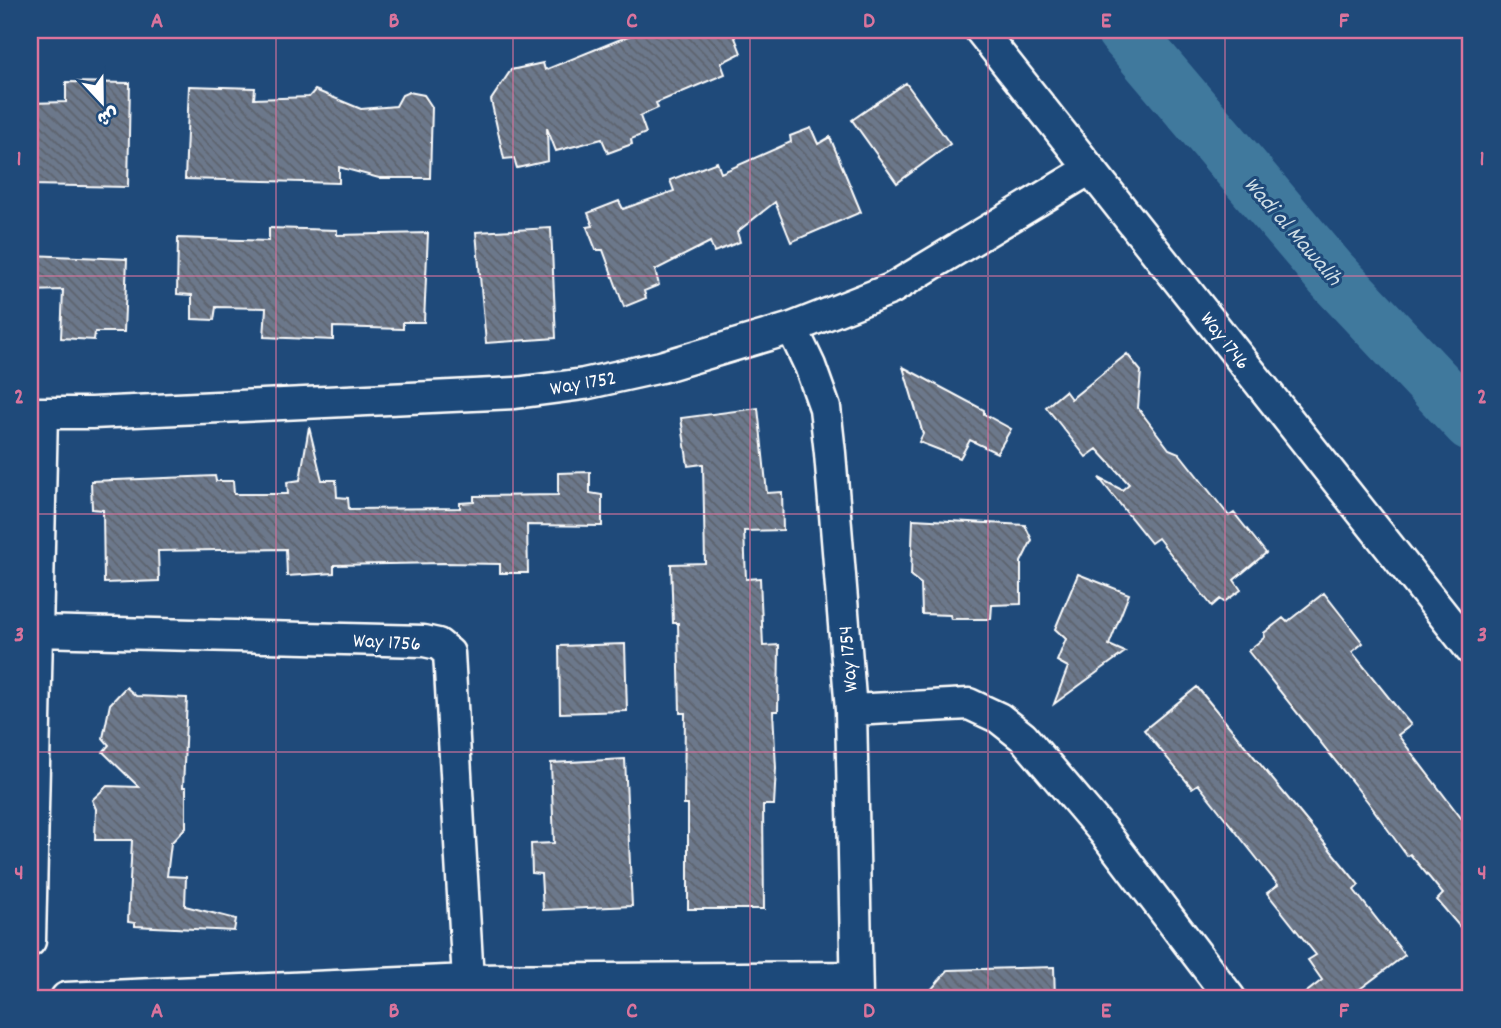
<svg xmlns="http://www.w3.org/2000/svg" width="1501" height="1028" font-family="Dekko,'Playpen Sans Arabic',sans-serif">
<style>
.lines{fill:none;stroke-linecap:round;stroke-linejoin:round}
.river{stroke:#41799d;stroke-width:56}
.building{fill:url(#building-back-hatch);stroke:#fff;stroke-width:2}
.street-casing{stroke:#fff;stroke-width:35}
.street{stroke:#1f4a7a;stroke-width:30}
.grid{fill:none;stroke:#da749d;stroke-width:2;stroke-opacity:0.55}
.labels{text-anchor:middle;stroke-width:6;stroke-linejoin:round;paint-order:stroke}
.street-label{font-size:21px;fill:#fff;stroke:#1f4a7a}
.water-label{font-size:23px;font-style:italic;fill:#d0dee6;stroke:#1f4a7a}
.neatline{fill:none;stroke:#da749d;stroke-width:2.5}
.grid-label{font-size:23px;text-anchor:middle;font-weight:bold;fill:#da749d}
</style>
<defs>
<pattern id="building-back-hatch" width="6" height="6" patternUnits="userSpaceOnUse" patternTransform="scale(1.75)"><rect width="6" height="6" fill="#6c788b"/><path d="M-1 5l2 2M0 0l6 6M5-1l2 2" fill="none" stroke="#5c626c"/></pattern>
</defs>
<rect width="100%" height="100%" fill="#1f4a7a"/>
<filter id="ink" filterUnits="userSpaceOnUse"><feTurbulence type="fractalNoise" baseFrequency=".0143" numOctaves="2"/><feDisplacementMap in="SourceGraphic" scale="14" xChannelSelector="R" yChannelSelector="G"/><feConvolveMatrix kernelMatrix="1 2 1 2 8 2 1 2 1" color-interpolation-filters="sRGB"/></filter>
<g filter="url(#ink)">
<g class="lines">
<path class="river" d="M1124,30l207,244 140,149"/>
</g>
<path class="building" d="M643,30h89l9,23 -20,10 4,11 -69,29 2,5 -18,8 6,17 -15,6 1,5 -24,9 -6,-14 -46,12 -9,-23 1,33 -31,7 -3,-10 -10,1 -13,-59 20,-30 32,-7 2,7z
M66,82l64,1 -2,104 -98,-2v-82l36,-1z
M906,83l44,61 -53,39 -45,-63z
M189,86l66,2 -1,11 55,-2 6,-7 46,19 35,-3 6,-11 7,-3 15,3 8,12 -2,71h-51l-40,-11v16l-154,-4z
M811,128l7,16 12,-7 31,75 -70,30 -16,-40 -38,30 3,10 -26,10 -4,-10 -55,28 4,15 -15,6 2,7 -22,9 -21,-57h-7l-9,-23 6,-1 -5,-13 31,-12 4,8 51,-18 -4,-11 47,-18 4,11 70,-31 -1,-6z
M269,228l68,2v5l91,-2 -4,89h-21v7l-70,-2v13l-69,-3 2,-29 -50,-1 -2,13 -22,-1v-24l-15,-1 1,-56 91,3z
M551,228l5,110 -70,5 -10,-111z
M30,255l97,4 -3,73h-29l-1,8 -33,-2 2,-48 -33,1z
M1127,354l14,17 -3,37 31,41 10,4 50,63 5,-3 32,40 -32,27 7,10 -17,12 -4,-3 -8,7 -54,-68 -7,5 -52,-65 23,12 7,-6 -32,-35 -11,8 -40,-50 19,-16 6,8z
M903,367l81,43v4l27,15 -14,24 -27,-13 -10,18 -41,-16 4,-8z
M758,408l9,85 15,-1 1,38 -39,1 2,48 14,-1 3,68 16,-1 -1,66h-5l3,57 -2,37h-11l1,104h-76v-104h-4l1,-92h-5l-2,-90h-5l-2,-59 34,-1 -2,-99 -15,2 -7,-48z
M309,427l13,53h14l1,17 11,1 1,11 111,-1v-5l14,-1v-6l84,-1v-22l32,-1v21l12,2v31l-75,-1 1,48h-28v-9l-57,-1 -109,2v8l-47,3 -1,-27 -128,2 1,30 -55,2 -1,-73 -11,-1 -1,-28 124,-5 1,5h17l1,13h54l-1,-12 13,-2z
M913,519l112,6 7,15 -11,22v42l-29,1 -1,14h-40l-1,-4 -28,-1 -1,-30 -10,-8z
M1078,574l51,20 -20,51 16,7 -71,52 14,-37 -11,-6 9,-22 -11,-10z
M1324,593l39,50 -11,9 59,73 -13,10 73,96v109l-34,-40 6,-6 -33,-40 -3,2 -39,-54 -120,-151 17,-14 -1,-4 19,-15 4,4z
M625,644l2,67 -67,2 -1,-67z
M126,687l10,9 51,2 -4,89h3v40l-15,16 -4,33 19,1 -1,29 51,13 -2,12 -99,-5v-3l-7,-1 4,-82h-37l1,-31 -4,-9 15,-14 32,1 -36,-35 6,-7 -6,-7 7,-34z
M1197,687l162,198 -5,5 51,65 -57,43h-49l23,-18 -14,-20 8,-5 -49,-62 11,-8 -80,-101 -6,4 -48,-58z
M625,759l7,147 -89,4 -2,-36 -9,-1 -1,-29 23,-1 -3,-80z
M1054,967l1,31h-131l24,-28z"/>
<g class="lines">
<g class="street-casing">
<path id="street" d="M980,30l491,620
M792,328l18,38 15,42 5,45 21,257 6,288
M30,413h62l423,-20 69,-9 77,-17 131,-39 99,-39 199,-120
M37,631l387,10 14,3 11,9 19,327
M851,710l118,-6 30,14 24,19 80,94 127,167
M30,941l12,-528
M66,998l402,-18 388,-3"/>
</g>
<use href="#street" class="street"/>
</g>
</g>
<path class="grid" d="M276,30v968M513,30v968M750,30v968M988,30v968M1225,30v968M30,276h1441M30,514h1441M30,752h1441"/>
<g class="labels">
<g class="street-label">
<text transform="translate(1226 340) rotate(52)" y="7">Way 1746</text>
<text transform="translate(583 382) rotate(-10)" y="7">Way 1752</text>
<text transform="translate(387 641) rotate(3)" y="7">Way 1756</text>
<text transform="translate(847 659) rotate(-95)" y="7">Way 1754</text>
</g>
<g class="water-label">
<text transform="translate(1294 230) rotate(49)" y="8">Wadi al Mawalih</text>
</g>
</g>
<rect width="1501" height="1028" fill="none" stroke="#1f4a7a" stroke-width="77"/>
<g transform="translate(102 102) rotate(158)" stroke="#1f4a7a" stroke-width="5" paint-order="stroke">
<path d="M0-5L12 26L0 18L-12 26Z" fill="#ffffff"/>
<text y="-10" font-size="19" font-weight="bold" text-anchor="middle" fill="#ffffff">ش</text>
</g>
<rect x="38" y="38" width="1424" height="952" class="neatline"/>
<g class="grid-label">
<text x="157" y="27">A</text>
<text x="394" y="27">B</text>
<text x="632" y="27">C</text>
<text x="869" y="27">D</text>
<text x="1106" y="27">E</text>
<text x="1344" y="27">F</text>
<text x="19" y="165">1</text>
<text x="1482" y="165">1</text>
<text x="19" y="403">2</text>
<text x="1482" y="403">2</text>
<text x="19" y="641">3</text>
<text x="1482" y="641">3</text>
<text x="19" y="879">4</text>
<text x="1482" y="879">4</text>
<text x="157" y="1017">A</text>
<text x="394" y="1017">B</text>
<text x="632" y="1017">C</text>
<text x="869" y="1017">D</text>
<text x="1106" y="1017">E</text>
<text x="1344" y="1017">F</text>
</g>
</svg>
